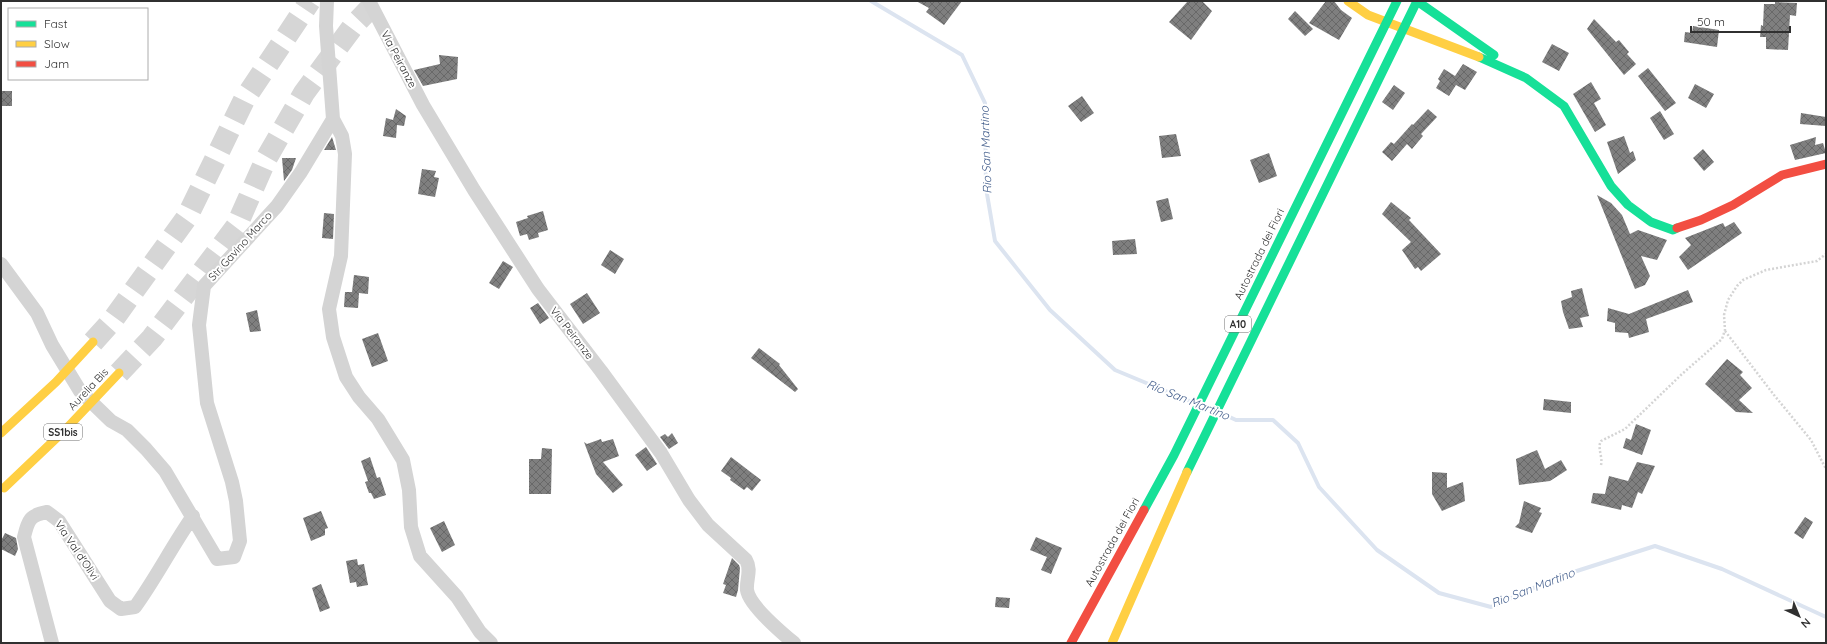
<svg xmlns="http://www.w3.org/2000/svg" width="1827" height="644" font-family="Quicksand,sans-serif">
<style>
.lines{fill:none;stroke-linecap:round;stroke-linejoin:round}
.stream{stroke:#dce4f0;stroke-width:4}
.building{fill:url(#building-cross-hatch)}
.highway-tunnel{stroke:#d6d6d6;stroke-width:22;stroke-dasharray:22 11;stroke-linecap:butt}
.path{stroke:#d4d4d4;stroke-width:2.5;stroke-dasharray:2 2;stroke-linecap:butt}
.street{stroke:#d4d4d4;stroke-width:14}
.fast{stroke:#16e098;stroke-width:9}
.slow{stroke:#ffcf43;stroke-width:9}
.jam{stroke:#f24e42;stroke-width:9}
.fast-bridge{stroke:#16e098;stroke-width:9}
.slow-bridge{stroke:#ffcf43;stroke-width:9}
.jam-bridge{stroke:#f24e42;stroke-width:9}
.labels{text-anchor:middle;stroke-width:4;stroke-linejoin:round;paint-order:stroke}
.shield{fill:#fff;stroke:#6e6e6e;stroke-width:1}
.shield-label{font-size:10px;font-weight:bold;fill:#303030}
.street-label{font-size:11px;fill:#303030;stroke:#fff}
.water-label{font-size:12px;font-style:italic;fill:#445f8d;stroke:#fff}
</style>
<defs>
<pattern id="building-cross-hatch" width="8" height="8" patternUnits="userSpaceOnUse"><rect width="8" height="8" fill="#7f7f7f"/><path d="M0 0l8 8M0 8l8-8" fill="none" stroke="#686868"/></pattern>
</defs>
<rect width="100%" height="100%" fill="#fff"/>
<g class="lines">
<path class="stream" d="M871,1l91,54 23,48 1,85 9,53 55,69 65,60 77,32
M1223,414l13,6h37l25,23 21,44 58,63 62,43 52,14 67,-30 97,-31 67,23 104,48"/>
</g>
<path class="building" d="M916,1h46l-18,24 -18,-13 3,-4z
M1188,1h14l10,10 -21,29 -22,-18z
M1326,1h8l7,9 11,8 -13,22 -30,-17z
M1775,2l22,1 -1,13 -6,-1 -2,35 -22,-1v-12h-6l1,-12 2,1 1,-22h11z
M1295,11l18,18 -8,7 -17,-17z
M1594,19l22,23 3,-2 10,12 -2,2 9,10 -12,11 -37,-46z
M1693,26l26,4 -2,17 -33,-5 1,-10 7,1z
M1552,44l17,9 -10,18 -17,-9z
M439,55l19,2 -1,22 -34,7 -9,-16 26,-6z
M1463,64l14,8 -12,18 -9,-5 -7,11 -13,-8 4,-7 -2,-2 6,-10 11,7z
M1648,68l28,35 -11,8 -27,-35z
M1591,82l10,17 -7,4 12,22 -11,7 -22,-38z
M1695,84l19,10 -8,14 -18,-10z
M1394,85l11,8 -12,17 -11,-8z
M1,91h11v15h-11z
M1082,96l12,17 -13,9 -13,-16z
M396,109l10,7 -2,10 -7,-1 -1,13 -13,-2 3,-18 7,2z
M1428,109l9,8 -16,17 2,2 -11,13 -5,-5 -15,17 -10,-9 9,-10 3,2 18,-20 1,1z
M1660,111l14,23 -10,6 -14,-22z
M1801,113l25,4v9l-26,-2z
M1176,134l5,22 -19,2 -3,-22z
M1624,136l6,17 3,-2 3,9 -18,14 -11,-32z
M332,137l4,13h-12z
M1816,137l-1,8 8,-2 3,10 -31,7 -5,-15z
M1703,149l11,13 -10,9 -11,-13z
M1269,153l8,23 -18,7 -9,-23z
M282,158h14l-4,12 -8,11z
M422,169l14,2 -2,6 5,1 -4,19 -17,-3z
M1597,195l14,8 11,12 8,19 8,-4 29,10 -10,20 -16,-4 9,20 -5,9 -10,4z
M1168,198l5,21 -12,3 -5,-21z
M1391,202l20,16 -2,2 32,34 -20,17 -3,-4 -3,2 -13,-19 9,-8 -29,-28z
M543,211l5,19 -10,3 1,4 -10,3 -2,-6 -7,2 -4,-14 12,-4 -1,-2z
M324,213l10,1 -1,25 -11,-1z
M1734,222l8,11 -54,37 -9,-13 12,-12 -6,-7 38,-15 2,4z
M1135,239l2,15 -24,1 -1,-14z
M610,250l14,9 -9,15 -14,-9z
M503,261l10,6 -14,22 -10,-6z
M354,275l15,2 -1,17 -9,-1 -1,15 -14,-1 1,-15h7z
M1582,288l7,28 -9,2 3,9 -14,2 -6,-17 -2,-11 11,-4 -1,-6z
M1688,290l5,12 -47,17 3,13 -20,6 -1,-5 -13,-1v-9l-8,-2 1,-13 21,6z
M587,293l13,20 -17,11 -13,-20z
M538,303l11,15 -9,6 -10,-16z
M257,310l4,21 -11,1 -4,-19z
M378,333l10,28 -16,6 -10,-28z
M759,348l21,16 -1,1 19,24 -3,3 -44,-34z
M1727,359l16,13 -3,3 12,13 -13,12 14,13 -17,-1 -31,-28z
M1544,399l27,3v11l-28,-3z
M1636,424l15,6 -9,25 -19,-7 3,-10 5,2z
M672,433l6,10 -9,6 -9,-12 5,-3 3,3z
M601,439l1,3 11,-3 6,17 -16,6 20,23 -10,8 -17,-19 -12,-32 3,2z
M646,447l11,17 -10,7 -12,-16z
M542,448l10,1 -1,45h-22v-35h12z
M1537,450l8,19 16,-9 6,10 -17,11 -31,4 -3,-26z
M370,457l7,21 3,-1 6,18 -12,4 -3,-6h-2l-4,-11 3,-1 -7,-20z
M731,457l30,23 -9,11 -5,-4 -3,3 -14,-10 1,-2 -10,-7z
M1637,462l18,4 -13,28 -4,-2 -6,16 -10,-3 -1,5 -30,-7 2,-10 12,1 4,-18 19,5z
M1432,472l15,1v15l16,-6 2,19 -23,10 -10,-17z
M1524,501l17,7 -2,4 3,1 -10,20 -17,-6 4,-4z
M321,511l7,17 -3,1v6l-14,6 -8,-23z
M1805,517l8,5 -10,17 -9,-6z
M444,521l11,24 -13,7 -12,-24z
M5,533l11,5 2,11 -3,7 -14,-7v-8z
M1036,537l26,11 -11,26 -10,-4 6,-13 -17,-7z
M732,558l7,7 1,3 -2,22 -2,7 -13,-4 3,-8 -3,-1z
M357,559l1,6 6,-1 4,21 -11,2 -1,-5 -6,1 -4,-22z
M321,584l9,24 -10,4 -8,-24z
M996,597l14,1 -1,10 -14,-1z"/>
<g class="lines">
<path class="highway-tunnel" d="M93,342l19,-21 75,-104 57,-117 66,-99
M119,373l33,-35 84,-111 30,-68 38,-66 50,-68 23,-24"/>
<path class="path" d="M1725,331l49,64 37,45 15,29
M1601,465c2,-8 -4,-17 0,-24l24,-12 57,-55 40,-35 3,-9 -1,-15 4,-15 9,-14 6,-6 23,-10 51,-9 9,-7"/>
<path class="street" d="M369,1l54,104 51,85 64,99 63,82 60,82 28,47 19,25 38,35c6,10 0,19 1,30 2,15 35,43 47,53
M333,119l9,17 3,18 -4,102 -12,53 4,28 13,40 13,20 19,22 25,41 6,30 2,37 9,29 37,41 23,35 11,11
M1,264l36,49 15,32 28,46 31,30 16,9 19,19 19,22 52,88 17,-2 6,-16 -4,-40 -4,-19 -25,-79 -8,-78 5,-39 73,-80 24,-34 32,-53 -7,-93 1,-25
M52,643l-28,-106c4,-17 6,-22 23,-25l12,9 51,80 11,8 14,-2c21,-29 37,-61 58,-91"/>
<path class="fast" d="M1417,1l77,54
M1479,57l47,21 38,28 47,80 17,19 23,17 22,8 4,-2"/>
<path class="slow" d="M1348,1l20,14 111,42"/>
<path class="jam" d="M1677,228l24,-8 32,-15 49,-30 44,-11"/>
<path class="fast-bridge" d="M1187,472l230,-471
M1144,510l30,-55 223,-454"/>
<path class="slow-bridge" d="M1,433l55,-51 37,-40
M4,488l62,-59 53,-56
M1112,643l75,-171"/>
<path class="jam-bridge" d="M1071,643l73,-133"/>
</g>
<g class="labels">
<g class="shield">
<rect x="1225" y="316" width="26" height="16" rx="3"/>
<rect x="44" y="424" width="38" height="16" rx="3"/>
</g>
<g class="shield-label">
<text x="1238" y="328">A10</text>
<text x="63" y="436">SS1bis</text>
</g>
<g class="street-label">
<text transform="translate(399 59) rotate(62)" y="4">Via Peiranze</text>
<text transform="translate(240 246) rotate(-48)" y="4">Str. Gavino Marco</text>
<text transform="translate(1259 254) rotate(-64)" y="4">Autostrada dei Fiori</text>
<text transform="translate(572 333) rotate(52)" y="4">Via Peiranze</text>
<text transform="translate(88 389) rotate(-47)" y="4">Aurelia Bis</text>
<text transform="translate(1112 542) rotate(-61)" y="4">Autostrada dei Fiori</text>
<text transform="translate(77 550) rotate(56)" y="4">Via Val d'Olivi</text>
</g>
<g class="water-label">
<text transform="translate(986 150) rotate(-92)" y="4">Rio San Martino</text>
<text transform="translate(1188 400) rotate(22)" y="4">Rio San Martino</text>
<text transform="translate(1533 588) rotate(-21)" y="4">Rio San Martino</text>
</g>
</g>
<rect width="1827" height="644" fill="none" stroke="#303030" stroke-width="4"/>
<rect x="8" y="8" width="140" height="72" fill="#ffffff" stroke="#acacac"/>
<rect x="16" y="21" width="20" height="6" fill="#16e098" stroke="#acacac"/>
<text x="44" y="28" font-size="12" fill="#303030">Fast</text>
<rect x="16" y="41" width="20" height="6" fill="#ffcf43" stroke="#acacac"/>
<text x="44" y="48" font-size="12" fill="#303030">Slow</text>
<rect x="16" y="61" width="20" height="6" fill="#f24e42" stroke="#acacac"/>
<text x="44" y="68" font-size="12" fill="#303030">Jam</text>
<g transform="translate(1799 616) rotate(136)" stroke="#ffffff" stroke-width="3" paint-order="stroke">
<path d="M0-3L7 15L0 10L-7 15Z" fill="#303030"/>
<text y="-6" font-size="11" font-weight="bold" text-anchor="middle" fill="#303030">N</text>
</g>
<path d="M1691 26v6h99v-6" fill="none" stroke="#303030" stroke-width="2"/>
<text x="1697" y="26" font-size="12" fill="#303030" stroke="#ffffff" stroke-width="3" paint-order="stroke">50 m</text>
</svg>
